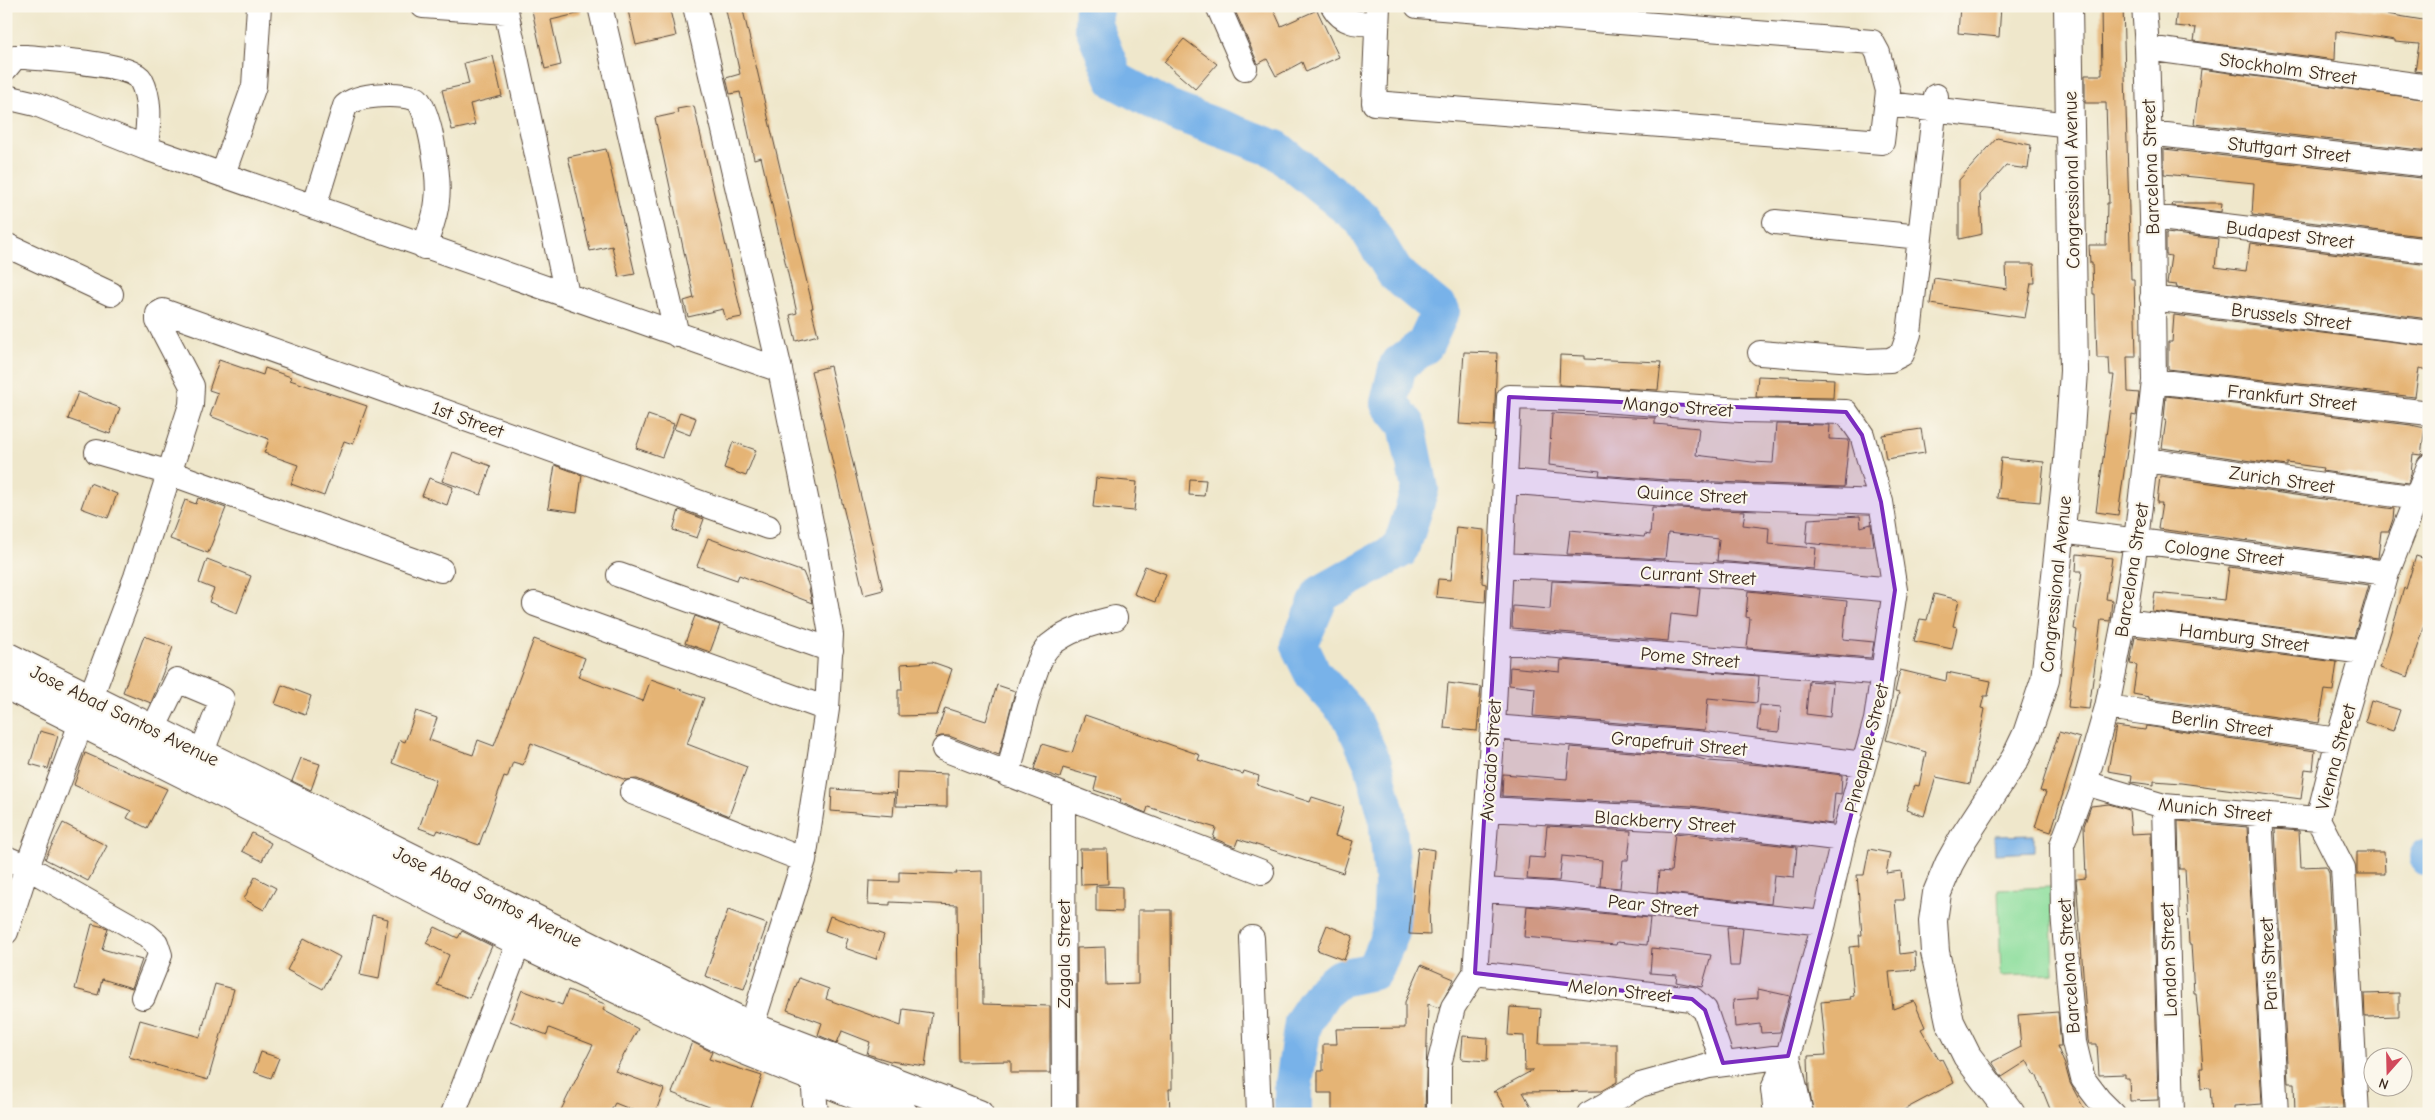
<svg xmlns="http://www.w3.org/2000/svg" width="2435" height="1120" font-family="'Comic Neue',sans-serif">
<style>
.green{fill:#8dde9d;stroke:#64845e}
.water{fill:#78b2e9;stroke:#5a6e84}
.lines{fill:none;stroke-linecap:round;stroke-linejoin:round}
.river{stroke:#78b2e9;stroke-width:38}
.building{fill:#e5b474}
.minor-casing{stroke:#564638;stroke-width:26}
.major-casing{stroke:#564638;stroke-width:30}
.minor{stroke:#fff;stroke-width:24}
.major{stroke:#fff;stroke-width:28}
.marked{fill:#7b2cbf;fill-opacity:0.2;stroke:#7b2cbf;stroke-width:4;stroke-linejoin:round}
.labels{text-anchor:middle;stroke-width:4.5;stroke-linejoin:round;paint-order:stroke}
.street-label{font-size:19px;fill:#3b2a1e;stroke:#fbf7ec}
</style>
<rect width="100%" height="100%" fill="#fbf7ec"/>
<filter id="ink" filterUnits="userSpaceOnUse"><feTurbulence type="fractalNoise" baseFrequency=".02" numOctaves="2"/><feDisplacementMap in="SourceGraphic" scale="10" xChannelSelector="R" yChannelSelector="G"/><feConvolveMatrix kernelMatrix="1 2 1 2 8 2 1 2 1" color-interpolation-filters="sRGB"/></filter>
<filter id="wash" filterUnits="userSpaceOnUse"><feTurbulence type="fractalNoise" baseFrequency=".0096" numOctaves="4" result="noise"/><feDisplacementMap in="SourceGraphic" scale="20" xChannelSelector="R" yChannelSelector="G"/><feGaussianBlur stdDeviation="1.12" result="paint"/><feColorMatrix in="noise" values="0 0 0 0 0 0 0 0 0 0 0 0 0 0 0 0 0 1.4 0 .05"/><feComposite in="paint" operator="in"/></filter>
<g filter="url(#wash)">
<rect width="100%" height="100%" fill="#efe7cb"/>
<path class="green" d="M2051,887l3,87 -53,2 -3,-87z"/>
<path class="water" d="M2034,835v17l-39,2 -1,-18z"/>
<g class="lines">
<path class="river" d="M1094,6l-1,19 22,55 58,31 103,38 86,70 33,54 46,38 -16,34 -27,20 -9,38 18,22 13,64 -19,60 -80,45 -22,51 14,29 38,42 22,48 14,52 6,68 -2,48 -17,39 -34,7 -17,14 -20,30 -10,68v24
M2428,857l1,1"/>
</g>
<g id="blocks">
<path class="building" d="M531,6h49l1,7 -30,7 10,45 -16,4z
M627,6h42l7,30 -40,9z
M725,6h17l71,302h-2l7,27 -22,6 -6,-26 7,-2 -36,-156 -7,2 -14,-67 -10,2 -4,-16 14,-4z
M1233,6h39l9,20 36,-16 22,47 -33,15 -4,-10 -26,14 -9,-17 -9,5z
M1960,6h41l-2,31 -41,-4z
M2101,6h22l8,273h3l2,78h-9l1,35 11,1 -3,23 -4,-1 -14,100 -22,-3 18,-137h-4l-1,-17h-12l-2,-64h-2l-1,-31h-2l-1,-18h17l1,-42h2l-3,-100h-21v-28h17z
M2197,6h141l91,15v52l-14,-2 4,-27 -24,-2v-2l-59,-9 -1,29 -141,-19 2,-13 -21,-2 2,-18 20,2z
M1184,39l33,25 -22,25 -31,-27z
M493,56l9,40 -32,8 5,21 -23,5 -10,-40 27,-6 -5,-21z
M2201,69l228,31v51l-235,-27z
M694,106l48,211 -16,3 -3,-11 -35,8 -4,-16 10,-3 -39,-180 23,-5 -1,-4z
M1997,138l34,7 -3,24 -22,-3 -26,29 2,39 -23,5v-59z
M606,149l29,125 -16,3 -7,-31 -22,5 -22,-94z
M2164,149l265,30v58l-177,-22 2,-32 -90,-9z
M2173,203h49l-1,9 -49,-6z
M2166,233l52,6 -3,28 31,4 4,-28 179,22v54l-253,-32 1,-2 -10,-1 4,-28 -5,-1z
M2006,264h28l1,19h-4l-6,35 -95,-14 4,-26 73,11z
M2174,315l255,31v24l-10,-2 -4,29 -247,-28v-27h4z
M1464,352l33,1 -3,73 -35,-2z
M1560,355l25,1v3l76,3 -3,28 -99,-5z
M219,360l44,15 2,-7 26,9 -1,3 77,26 -14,38 -9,-3 -20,55 -33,-12 7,-19 -34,-12 5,-14 -59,-23 8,-23 -9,-3z
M830,366l53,224 -19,5 -53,-224z
M1758,376l76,3 -1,19 -77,-1z
M78,392l42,16 -10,26 -42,-15z
M2166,396l245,29 14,3 -4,27 -8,-1 -2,20 -3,9 -86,-12 1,-3 -36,-5v3l-125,-18 4,-28 -2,-1z
M680,412l16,6 -6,17 -16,-6z
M1552,413l103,5v6l44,4 -3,27 56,7 21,1 3,-39 54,1 -1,14 20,1 -5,47 -177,-7 -68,-5 1,-4 -51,-6z
M648,415l26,9 -12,33 -26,-9z
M1921,429l4,24 -39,6 -4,-24z
M733,442l23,8 -10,26 -22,-8z
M453,452l38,14 -10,29 -39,-14z
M2001,458l43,4 -4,40 -43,-4z
M555,465l27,10 -5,37 -29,-4z
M2160,476l234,33 -1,10 -4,12h-8l-3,27 -220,-29 4,-26h-5z
M429,478l24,9 -6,18 -25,-9z
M1096,478l41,4 -3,29 -41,-4z
M1190,479l16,1 -2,16 -15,-1z
M90,483l27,11 -9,24 -27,-10z
M198,498l28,10 -18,45 -38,-14 15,-39 11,4z
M1652,507l93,4 -2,14 26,3 -1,16 48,4 -2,21 -97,-8 2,-22 -51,-6 -3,26 -98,-5 3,-24 74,7 1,-3 5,1z
M679,510l25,9 -7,19 -24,-8z
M1860,516l1,11 10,-3 3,22h-39l-29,-3 2,-24z
M1456,527l28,3 -2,53 4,1 -1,18 -49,-5 2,-18 13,1z
M708,538l95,34 5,12 4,19 -73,-28 -2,5 -40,-14z
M2077,554l35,4 -6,41 6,1 -2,21 -9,-1 -12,89 -21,-2 9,-77 -3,-1 8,-58h-6z
M2416,556l13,4v53l-21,64 -28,-9 24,-80 2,1z
M207,559l44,17 -14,37 -28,-11 5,-13 -15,-6z
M1145,566l21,8 -11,28 -21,-8z
M2229,567l140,18 -15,52 -202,-26 3,-18 70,7z
M1552,581l148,7 -3,29 -26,-3 -3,27 -156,-13 1,-22 37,3z
M1748,591l99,10 -4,38 31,3 -3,16 -124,-10 3,-30 -4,-1z
M1934,594l25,6 -6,26 4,1 -5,22 -38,-8 6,-22 7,1z
M695,616l25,9 -10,27 -25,-9z
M144,636l29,11 -22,56 -28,-11z
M2135,637l202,25 -4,29 -8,-1 -6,33 -170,-24v-2l-16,-3 4,-29 -7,-1z
M534,639l51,19 -7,19 65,24 8,-22 53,19 -17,46 60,23 -18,49 -92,-37 -11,1 -95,-37 -8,22 -10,-3 -6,16 -3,-1 -25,68 -41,-15 -2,4 -17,-6 17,-48 -44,-17 8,-23 5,2 11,-31 21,7 -8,22 44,15 5,-15 16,6z
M1561,660l198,16 -2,27 -49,-5 -3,32 -172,-14 2,-28 -26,-3 1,-18 50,5z
M932,662l20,7 -15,46 -39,1v-26h4l-1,-26z
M1900,670l46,11 1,-9 44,9 -3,15h-4l-3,12 4,1 -15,75 -34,-7 -12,39 -18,-6 8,-25 5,1 7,-34 -40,-12 13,-47 -4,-1z
M1809,681l24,2 -3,34 -24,-3z
M1448,683l33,4 -4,44 -33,-3z
M282,685l29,11 -6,19 -30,-11z
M997,685l18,6 -16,64 -50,-19h-8l-6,2 10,-30 41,13z
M2371,701l29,9 -7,21 -28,-9z
M1760,705l21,2 -2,25 -22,-2z
M1085,715l115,40 -2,5 45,14 1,-3 15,5 -2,9 53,17 2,-5 32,10 -9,29 18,5 -10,32 -105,-34 -3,8 -22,-9 3,-10 -68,-21 -2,6 -26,-11 1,-3 -27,-9 3,-12 -34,-10 -3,10 -26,-9 8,-25 30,9z
M2116,726l29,4 1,-4 169,25 -2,19 -8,-1 -4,30 -120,-16 -27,-2v4l-23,-3 1,-7 -24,-4z
M40,731l18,5 -10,33 -18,-5z
M2059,732l21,6 -29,94 -16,-5 11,-35 -6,-1z
M1570,747l124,10 15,4 52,4 81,10 -1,19 -6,-1 -3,31 -140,-18 -190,-10 1,-22 64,5z
M85,753l82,36 -20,39 -20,-10 4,-7 -57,-26z
M301,758l19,6 -9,26 -19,-9z
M897,772l50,2v33l-51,-1z
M832,789l63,4 -2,23 -62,-5z
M2109,804l20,6 2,24 20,-1 7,267 -28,1 -1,-23h-4v-4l-26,1 -2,-31h-8l-1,-4 -12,-161 10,-1 -2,-52 7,-20z
M2178,821l69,6 15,277 -28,2v8h-22l-2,-26 -9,1 -1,-21h3l-4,-51h-1l-2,-24h-2l-3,-49h-2l-4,-75h-6z
M63,823l44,23 -19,35 -43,-22z
M1547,826l84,5 -3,29h-5l-3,28 -20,-2 2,-26 -40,-4 -3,25 -32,-2 2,-22 15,1z
M2275,829l24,2 2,36 25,-1 3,6 14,237 -48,4 -1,-30h-6z
M252,833l19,10 -9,18 -20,-10z
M1675,833l122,14 -3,30 -20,-2 -3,29 -114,-12 2,-21 12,1z
M1418,847l16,3 -5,59 1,26 -21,-1z
M1080,849h27l1,35 -27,1z
M1869,849l21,4 -4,20 15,-2 3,29h-9l5,54 15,-2 1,18 -27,2 4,37 21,-8 11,26 -4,2 18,31 3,-1 12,24 -58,31h-82l-5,-25 -1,-33 18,-1 -5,-53 30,-3 -1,-2 4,-1 -5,-49 11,-1 -1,-11h3l-5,-60h7z
M2357,852h27l1,22h-28z
M982,871l1,133 67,2v67h-39v-12l-52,1 -2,-157 -67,-3v3l-22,-1 1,-23 30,1v-10l58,2 -1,-2z
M255,877l21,11 -12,22 -20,-11z
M1096,886l26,1v25l-26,-1z
M1527,906l123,12 -3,27 -30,-3 -1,3 -92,-8z
M728,910l39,14 -23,65 -39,-13z
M1138,910h33l1,179h-3l1,24 -92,1 -1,-166 28,-1 1,38 32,-1z
M372,915l16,4 -9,60 -19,-4z
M830,916l54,19 -8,24 -31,-11 3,-9 -23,-8z
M92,924l16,4 -6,21 40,11 -10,28 -30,-9 -4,16 -23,-6z
M1327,925l26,11 -9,24 -27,-10z
M435,927l23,11 4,-7 30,15 -23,52 -32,-13 12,-30 -23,-12z
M1727,927l16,1 -4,38h-9z
M304,938l36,19 -17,32 -36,-19z
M1652,948l59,7 -9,32 -26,-5 1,-7 -27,-2z
M1421,965l33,14 -15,29 -11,-4 -3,110h-93v-21h-14v-22h5v-27h14l-1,-15 69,-1v-26z
M799,978l30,11 -3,10 75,27 2,-17 29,4 -7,53 -35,-5 -23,-7 3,-12 -28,-11 -5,12 -19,-8 4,-12 -35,-13z
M215,984l19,5 -26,91 -79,-23 11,-37 60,17z
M1758,989l32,7 -10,36 -19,1 -1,-9 -25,3 -2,-27 25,-2z
M522,990l40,15 6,-15 37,14 -2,6 35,19 -23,42 49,18 -9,25h-13l-27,-11 -6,11h-50l34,-69 -44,-17 -2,7 -37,-14z
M2399,993v23l-34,1 -1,-23z
M1510,1007l31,2 -2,35h78v38l-16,9 -78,1 12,22h-27l-12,-22h-3l40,-22h-8l-1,-34 -16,-1z
M2058,1012l3,34h-4l8,19 5,18 17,31h-35l-16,-40 -2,1 -7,-14 -25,16 -10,-15 29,-15 -3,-32z
M1463,1036l25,2 -1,23 -26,-2z
M692,1042l20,10 -3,7 53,17 -13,38h-21l-56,-21z
M261,1052l18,6 -8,20 -17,-6z"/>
</g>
</g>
<g filter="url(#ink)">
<use href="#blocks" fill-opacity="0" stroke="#564638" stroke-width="1"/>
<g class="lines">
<g class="minor-casing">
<path id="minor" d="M423,6l83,6
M505,6l62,289
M600,6l77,329
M695,6l85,364 35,172 16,93 -4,74 -23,151 -58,184
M1218,6l27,62
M1333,6c10,18 26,18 43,17
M1378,6l-4,97 508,39 6,-51 -10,-38 -6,-11 -455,-36
M2147,48l282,39
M6,68l9,-11h11c21,2 105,6 115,23 11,21 7,46 5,68
M6,97l30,7 110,44 634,222
M1887,104l184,21
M2149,133l280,32
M223,174l31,-88 5,-80
M314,207l31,-101c14,-13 54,-13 72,-7 14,15 23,81 20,102 -1,16 -8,31 -13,46
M2152,217l277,34
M1775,222l145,15
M6,245l105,49
M2152,298l277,35
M1760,353l107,8 23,-1 12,-6 7,-20 27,-238
M2154,381l275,32
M97,452l73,21 271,97
M2146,460l271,38
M1504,481l162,13 215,8
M2061,531l326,42
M1500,565l233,11 162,14
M619,575l212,75
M535,604l292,105
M2124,621l240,31
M1497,641l387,32
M2107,707l231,33
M1493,727l202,16 169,21
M153,729l24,-49 45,19 -20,53
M944,749l318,123
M1008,775c7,-27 24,-113 41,-129 20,-17 42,-22 66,-28
M2085,783l79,23 154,13
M632,792l172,68
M1063,795l1,319
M2164,806l8,308
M1487,809l204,11 152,19
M2260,814l16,300
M6,858l21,9 120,68 9,8 4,12 -17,42
M1483,890l66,4 275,29
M6,932l21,-65 109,-290 55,-172 1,-19 -34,-65v-7l5,-3 605,216
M1252,938l7,176
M1475,973l217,26 13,11 18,53
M1788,1056l13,58
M453,1114l73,-190
M816,1114l-3,-36 6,-16
M1439,1114v-49l14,-58 22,-34 18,-246 16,-330 79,2 152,11 106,2 16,23 19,67 14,88 -19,130 -33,119 -19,84 -36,133 -15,33 3,25
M1589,1114l51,-29 69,-19 79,-10
M2113,1114l-14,-14 -16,-21 -9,-37 -11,-129 -1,-68 23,-62 22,-76 17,-86 12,-80 18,-160 -2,-164 -5,-169 -3,-42
M2357,1114l-14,-246 -25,-49 20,-79 49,-167 42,-107"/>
</g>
<g class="major-casing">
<path id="major" d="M6,656l747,371 226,87
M6,685l529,265 209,100 160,64
M2011,1114l-44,-58 -17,-34 -15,-70 -2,-31 4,-28 12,-29 15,-27 51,-78 12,-25 18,-54 23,-219 6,-90 -6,-365"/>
</g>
<use href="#minor" class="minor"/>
<use href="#major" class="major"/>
</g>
</g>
<path class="marked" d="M1509,397l337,15 16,23 19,67 14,88 -19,130 -88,336 -65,7 -18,-53 -13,-11 -217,-26z"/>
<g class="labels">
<g class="street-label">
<text transform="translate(2288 68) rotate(8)" y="7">Stockholm Street</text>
<text transform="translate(2289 149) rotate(6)" y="7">Stuttgart Street</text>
<text transform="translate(2150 167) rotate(-92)" y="7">Barcelona Street</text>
<text transform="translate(2071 180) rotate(-91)" y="7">Congressional Avenue</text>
<text transform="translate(2290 234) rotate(7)" y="7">Budapest Street</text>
<text transform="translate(2291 316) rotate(7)" y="7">Brussels Street</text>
<text transform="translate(2292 397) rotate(6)" y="7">Frankfurt Street</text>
<text transform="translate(1678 406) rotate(4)" y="7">Mango Street</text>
<text transform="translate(468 419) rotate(20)" y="7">1st Street</text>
<text transform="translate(2282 479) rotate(8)" y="7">Zurich Street</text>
<text transform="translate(1692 494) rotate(3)" y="7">Quince Street</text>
<text transform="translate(2224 552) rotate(7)" y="7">Cologne Street</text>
<text transform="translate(2131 570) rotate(-81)" y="7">Barcelona Street</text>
<text transform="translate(1698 575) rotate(3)" y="7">Currant Street</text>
<text transform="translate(2055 584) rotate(-84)" y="7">Congressional Avenue</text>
<text transform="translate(2244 637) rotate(7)" y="7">Hamburg Street</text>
<text transform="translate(1690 657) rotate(5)" y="7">Pome Street</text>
<text transform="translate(125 715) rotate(26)" y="7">Jose Abad Santos Avenue</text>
<text transform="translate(2222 723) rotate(8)" y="7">Berlin Street</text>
<text transform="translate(1679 743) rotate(5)" y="7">Grapefruit Street</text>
<text transform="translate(1866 748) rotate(-76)" y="7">Pineapple Street</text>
<text transform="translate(2335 757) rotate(-75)" y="7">Vienna Street</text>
<text transform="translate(1490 760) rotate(-86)" y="7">Avocado Street</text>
<text transform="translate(2215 809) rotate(6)" y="7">Munich Street</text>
<text transform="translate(1665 821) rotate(4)" y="7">Blackberry Street</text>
<text transform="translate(488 896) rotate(26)" y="7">Jose Abad Santos Avenue</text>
<text transform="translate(1653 905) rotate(6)" y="7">Pear Street</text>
<text transform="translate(1063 954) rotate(-90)" y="7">Zagala Street</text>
<text transform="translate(2168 960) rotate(-92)" y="7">London Street</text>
<text transform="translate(2268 964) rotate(-93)" y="7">Paris Street</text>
<text transform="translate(2068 966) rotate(-94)" y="7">Barcelona Street</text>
<text transform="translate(1620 990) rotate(6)" y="7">Melon Street</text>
</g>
</g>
<rect width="2435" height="1120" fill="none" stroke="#fbf7ec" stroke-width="25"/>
<g transform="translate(2388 1072) rotate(200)"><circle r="24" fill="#fbf7ec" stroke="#aea59a"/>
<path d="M0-4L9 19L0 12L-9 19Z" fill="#d1495b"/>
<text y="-8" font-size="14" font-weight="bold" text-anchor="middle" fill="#3b2a1e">N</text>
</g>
</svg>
